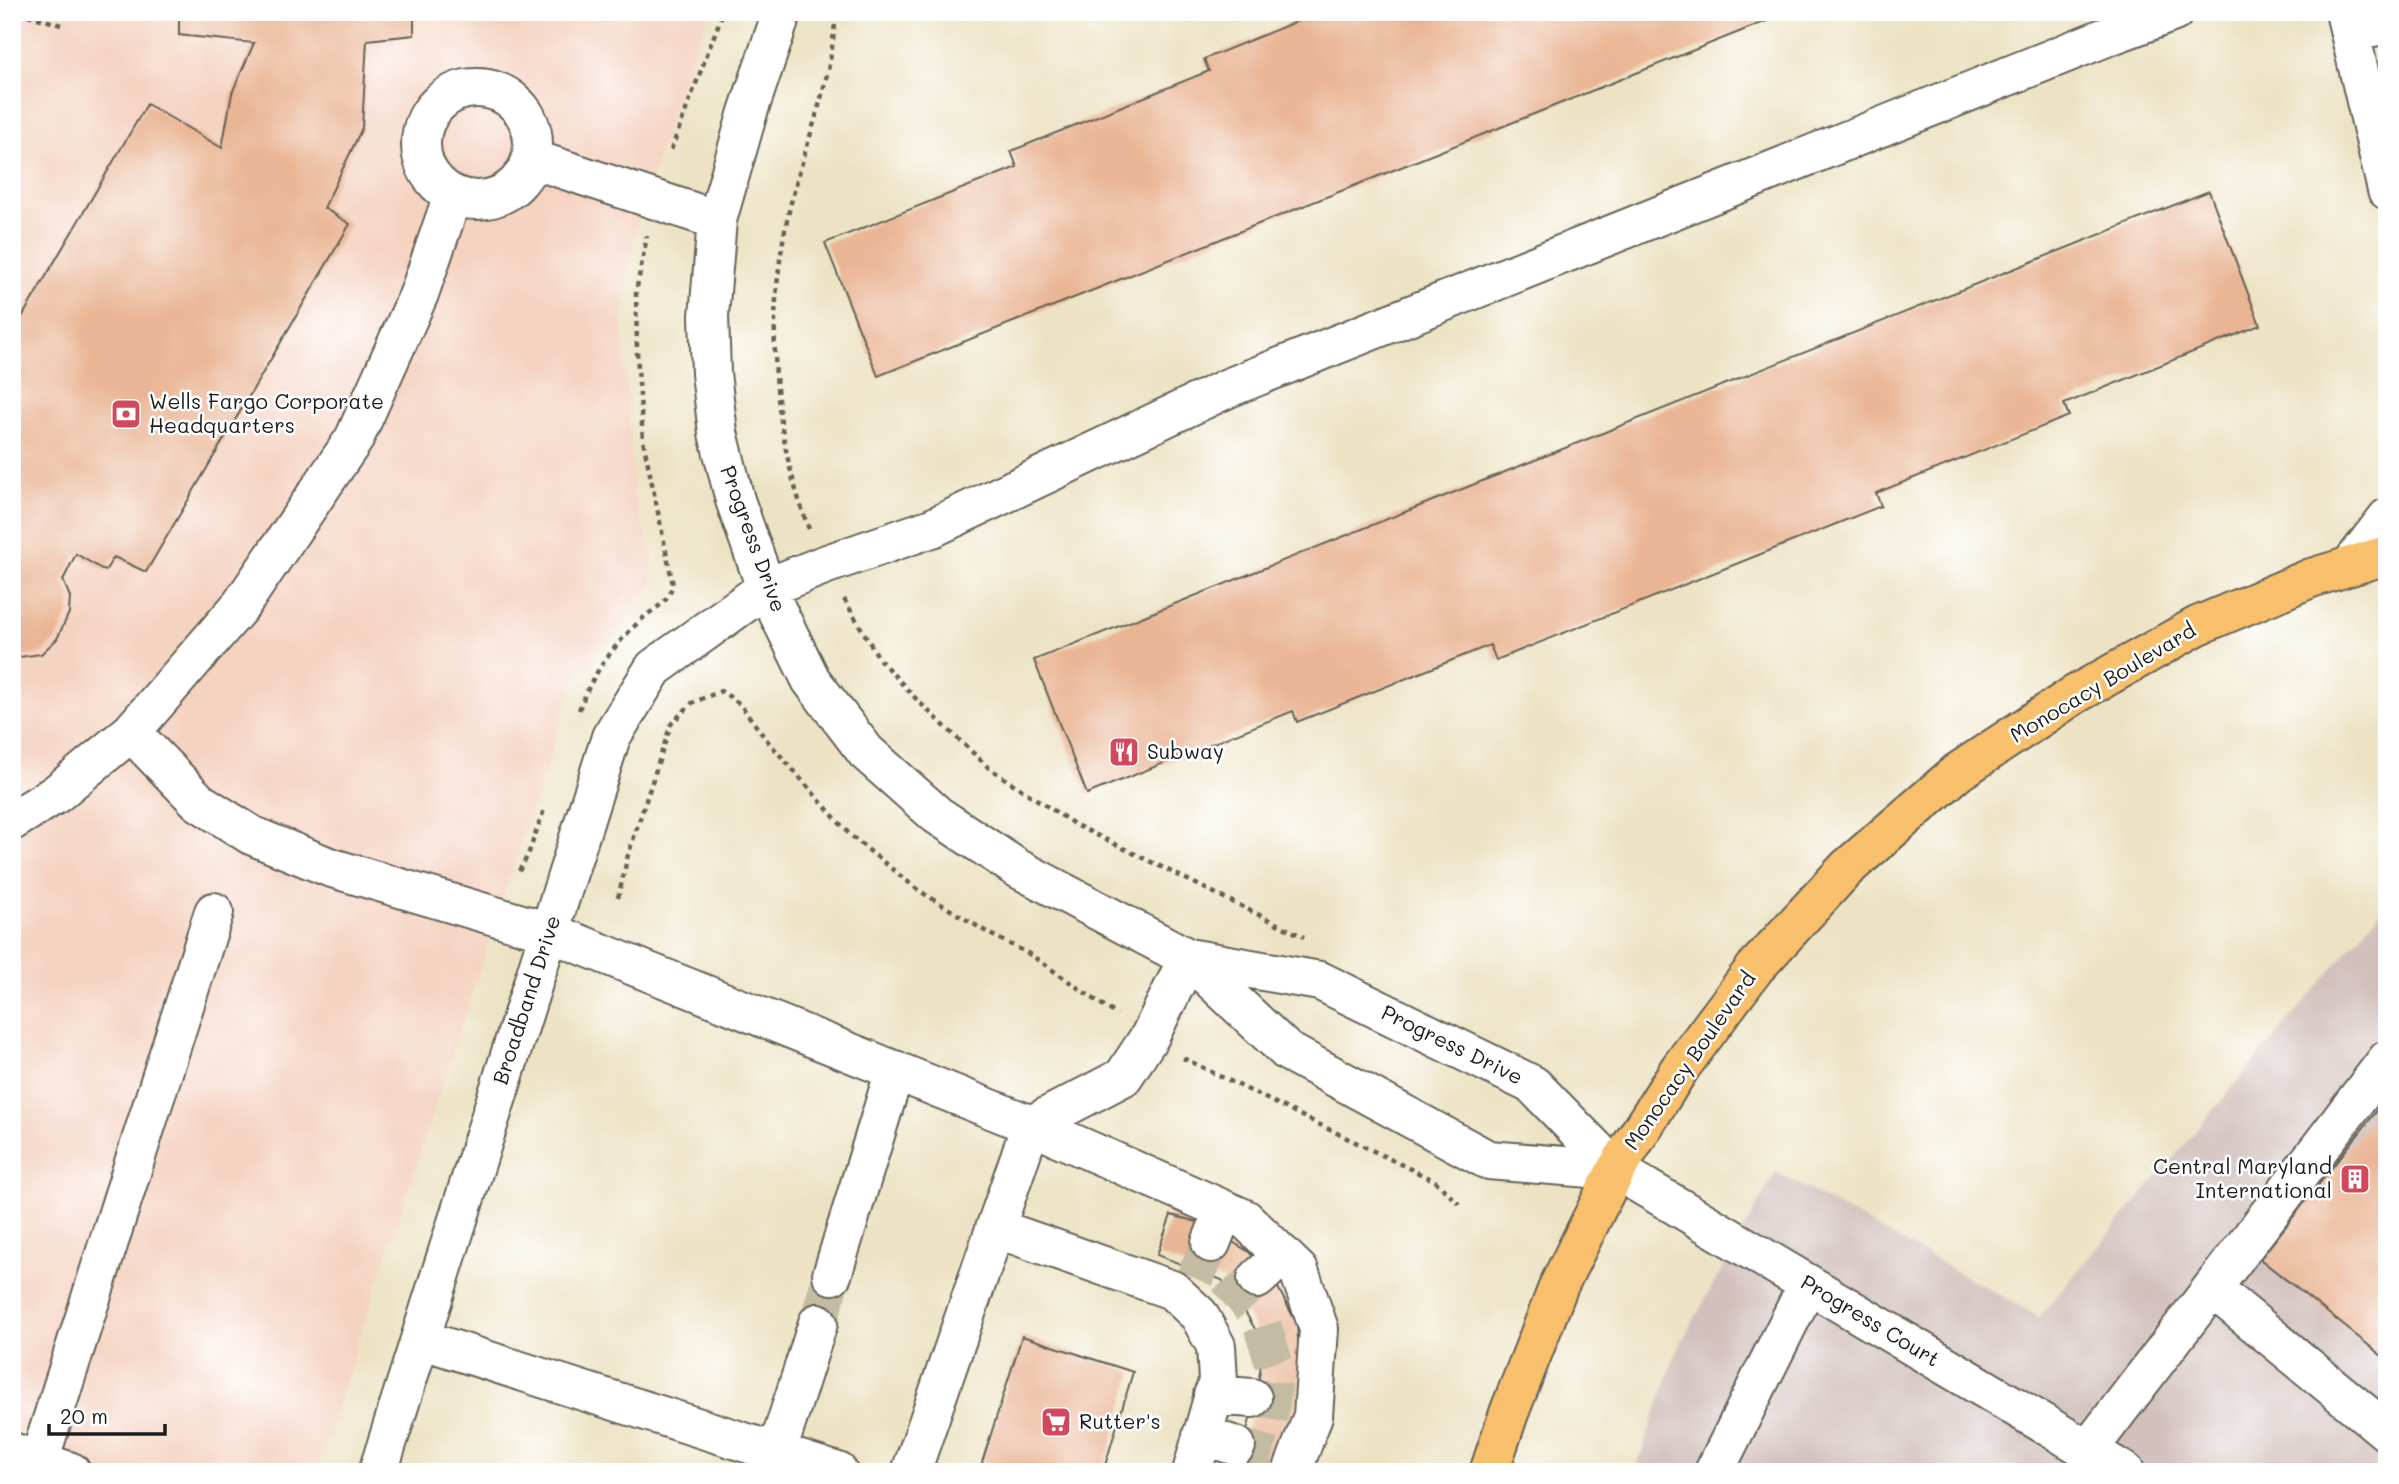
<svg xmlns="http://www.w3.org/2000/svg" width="2399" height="1484" font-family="Mali,sans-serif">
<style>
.built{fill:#f5d3c1}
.industrial{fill:#d1c0bc}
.building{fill:#eab594}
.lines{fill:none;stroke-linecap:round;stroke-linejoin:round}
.minor-tunnel{stroke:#c3bba2;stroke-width:38;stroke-dasharray:38 19;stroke-linecap:butt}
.minor-casing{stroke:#656257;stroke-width:42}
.major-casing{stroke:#656257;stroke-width:42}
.path{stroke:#656257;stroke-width:4.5;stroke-dasharray:5 5;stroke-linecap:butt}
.minor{stroke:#fff;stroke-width:38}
.major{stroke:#f8bf6c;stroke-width:38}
.labels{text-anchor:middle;stroke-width:5;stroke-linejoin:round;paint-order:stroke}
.poi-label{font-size:21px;fill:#1c1c1c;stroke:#fff;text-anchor:start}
.street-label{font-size:21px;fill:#1c1c1c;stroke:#fff}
</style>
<rect width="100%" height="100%" fill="#fff"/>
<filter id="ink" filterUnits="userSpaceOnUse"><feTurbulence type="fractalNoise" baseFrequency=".0143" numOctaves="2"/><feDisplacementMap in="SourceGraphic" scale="14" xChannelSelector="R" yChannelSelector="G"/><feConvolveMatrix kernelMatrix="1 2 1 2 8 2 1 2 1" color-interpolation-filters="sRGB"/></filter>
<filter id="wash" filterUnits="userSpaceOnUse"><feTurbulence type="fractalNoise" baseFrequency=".00686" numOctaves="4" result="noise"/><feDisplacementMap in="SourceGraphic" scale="28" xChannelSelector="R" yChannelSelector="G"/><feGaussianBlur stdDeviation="1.57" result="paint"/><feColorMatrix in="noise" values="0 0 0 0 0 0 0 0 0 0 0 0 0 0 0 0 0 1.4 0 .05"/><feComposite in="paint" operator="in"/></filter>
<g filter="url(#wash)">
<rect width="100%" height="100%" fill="#ede3c4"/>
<path class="built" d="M12,12h698l-33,82 -40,130 -15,91 12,182 19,59 -2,31 -78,96 -257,789h-304z"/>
<path class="industrial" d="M2387,904v568h-752l42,-122 99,-178 263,145z"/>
<g id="blocks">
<path class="building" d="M179,12h235v23l-47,5 -5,88 -38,80 26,16 -204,348 -32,-15 -9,14 -29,-17 -13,26 7,17 -1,16 -12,26 -16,15 -29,4v-324l135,-230 75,44 10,-55 22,-50 -75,-8z
M1320,12h469l-911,364 -53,-133 192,-76 -6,-16 198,-80 -5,-12z
M2209,191l51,134 -196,79 5,12 -193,77 5,13 -385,154 -6,-15 -193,77 -4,-11 -206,83 -53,-134z
M2387,1098v262l-127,-101z
M1171,1215l30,8 48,29 25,28 23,44 4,66 -23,82 -43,-2 19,-64 7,-41 -3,-31 -14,-24 -22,-30 -65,-25z
M1022,1336l111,36 -30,100h-124z"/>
</g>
</g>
<g filter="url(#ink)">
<use href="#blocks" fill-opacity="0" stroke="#656257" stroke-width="2"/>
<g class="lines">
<path class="minor-tunnel" d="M1195,1278l16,-35
M1225,1305l32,-26
M818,1323l14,-48
M1250,1350l39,-12
M1252,1398l39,5
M1236,1446l38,11"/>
<g class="minor-casing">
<path id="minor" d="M782,12l-34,100 -31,108 -8,96 2,57 7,60 17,67 31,88 45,92 55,72 71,63 80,53 171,90 99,93 201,109 128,10
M2345,12l42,178
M2350,33l37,-8
M421 144a56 56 0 1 1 112 0a56 56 0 1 1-112 0Z
M532,159l185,61
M2350,566l37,-48
M131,732l68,70 52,33 78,32 220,65 482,193 -120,347
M12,821l44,-27 75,-62 110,-127 113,-166 65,-145 34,-99
M1188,958l132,23 213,104 83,85 509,302
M1031,1125l214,94 54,52 20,58 -6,87 -21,56
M1031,1125l92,-48 27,-41 38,-78
M995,1228l177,62 27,25 17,31 2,35 -26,91
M1211,1243l13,-33
M832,1275l63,-205
M1257,1279l26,-24
M2212,1288l175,144
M420,1339l418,133
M1213,1395l39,3
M1202,1435l34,11
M2088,1450l299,-390
M12,1452l59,20
M777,1452l41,-129
M39,1461l175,-549
M378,1472l233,-735 43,-69 112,-80 58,-23 108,-37 296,-140 878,-351 68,-25
M1714,1472l94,-188"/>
</g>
<g class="major-casing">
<path id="major" d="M1489,1472l20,-59 50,-128 57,-115 64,-102 75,-100 92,-100 111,-96 116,-77 123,-69 114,-48 76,-23"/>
</g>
<path class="path" d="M18,12l43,13
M671,150l52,-138
M809,529c-36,-94 -43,-201 -24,-299 11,-58 34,-113 45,-170 3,-16 4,-32 7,-48
M844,599l36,61 39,42 70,66 85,56 230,113
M579,710c13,-36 34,-64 62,-90 16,-15 23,-12 32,-35l-30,-145 -6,-87 -1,-61 11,-56
M519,871l9,-16 17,-48
M618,898l10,-43 43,-131 21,-21 29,-12 19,13 25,34 85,97 68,55 72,44 41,21 86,60
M1183,1058l252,123 24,23"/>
<use href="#minor" class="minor"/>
<use href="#major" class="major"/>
</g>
</g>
<defs>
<g id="bank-square" transform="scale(1.575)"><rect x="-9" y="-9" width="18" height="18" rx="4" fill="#d1495b" stroke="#fff"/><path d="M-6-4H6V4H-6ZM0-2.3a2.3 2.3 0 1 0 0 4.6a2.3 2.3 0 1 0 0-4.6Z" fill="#fff"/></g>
<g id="restaurant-square" transform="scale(1.575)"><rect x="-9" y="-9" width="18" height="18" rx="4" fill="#d1495b" stroke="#fff"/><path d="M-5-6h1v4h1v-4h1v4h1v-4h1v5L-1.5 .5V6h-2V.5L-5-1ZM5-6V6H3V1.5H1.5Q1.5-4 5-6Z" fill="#fff"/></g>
<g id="building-square" transform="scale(1.575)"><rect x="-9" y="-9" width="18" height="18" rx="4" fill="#d1495b" stroke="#fff"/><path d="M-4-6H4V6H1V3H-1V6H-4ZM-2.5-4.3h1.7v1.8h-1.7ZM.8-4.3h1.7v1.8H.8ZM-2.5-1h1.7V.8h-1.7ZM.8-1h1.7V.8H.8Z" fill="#fff"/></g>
<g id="supermarket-square" transform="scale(1.575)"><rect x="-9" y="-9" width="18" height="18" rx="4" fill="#d1495b" stroke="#fff"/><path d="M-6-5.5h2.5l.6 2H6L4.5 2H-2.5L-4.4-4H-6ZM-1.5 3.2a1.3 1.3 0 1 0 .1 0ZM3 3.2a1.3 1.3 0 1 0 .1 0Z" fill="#fff"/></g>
</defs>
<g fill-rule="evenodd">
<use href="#bank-square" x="126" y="414"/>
<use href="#restaurant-square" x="1124" y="752"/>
<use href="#building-square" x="2355" y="1179"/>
<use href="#supermarket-square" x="1056" y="1422"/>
</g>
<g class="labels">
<g class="poi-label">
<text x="149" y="409">Wells Fargo Corporate<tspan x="149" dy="24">Headquarters</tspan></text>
<text x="1147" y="759">Subway</text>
<text x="2332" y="1174" text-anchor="end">Central Maryland<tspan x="2332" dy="24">International</tspan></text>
<text x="1079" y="1429">Rutter's</text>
</g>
<g class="street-label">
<text transform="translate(753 539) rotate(70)" y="7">Progress Drive</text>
<text transform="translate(2103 683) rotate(-31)" y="7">Monocacy Boulevard</text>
<text transform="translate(527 1000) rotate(-72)" y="7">Broadband Drive</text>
<text transform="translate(1452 1045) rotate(26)" y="7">Progress Drive</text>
<text transform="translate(1690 1061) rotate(-55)" y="7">Monocacy Boulevard</text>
<text transform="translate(1870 1321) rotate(31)" y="7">Progress Court</text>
</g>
</g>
<rect width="2399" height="1484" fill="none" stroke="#fff" stroke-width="42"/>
<path d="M49 1424v10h116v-10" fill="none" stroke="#1c1c1c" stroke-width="3.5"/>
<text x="60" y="1424" font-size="21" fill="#1c1c1c" stroke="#ffffff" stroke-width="5" paint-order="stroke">20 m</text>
</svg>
